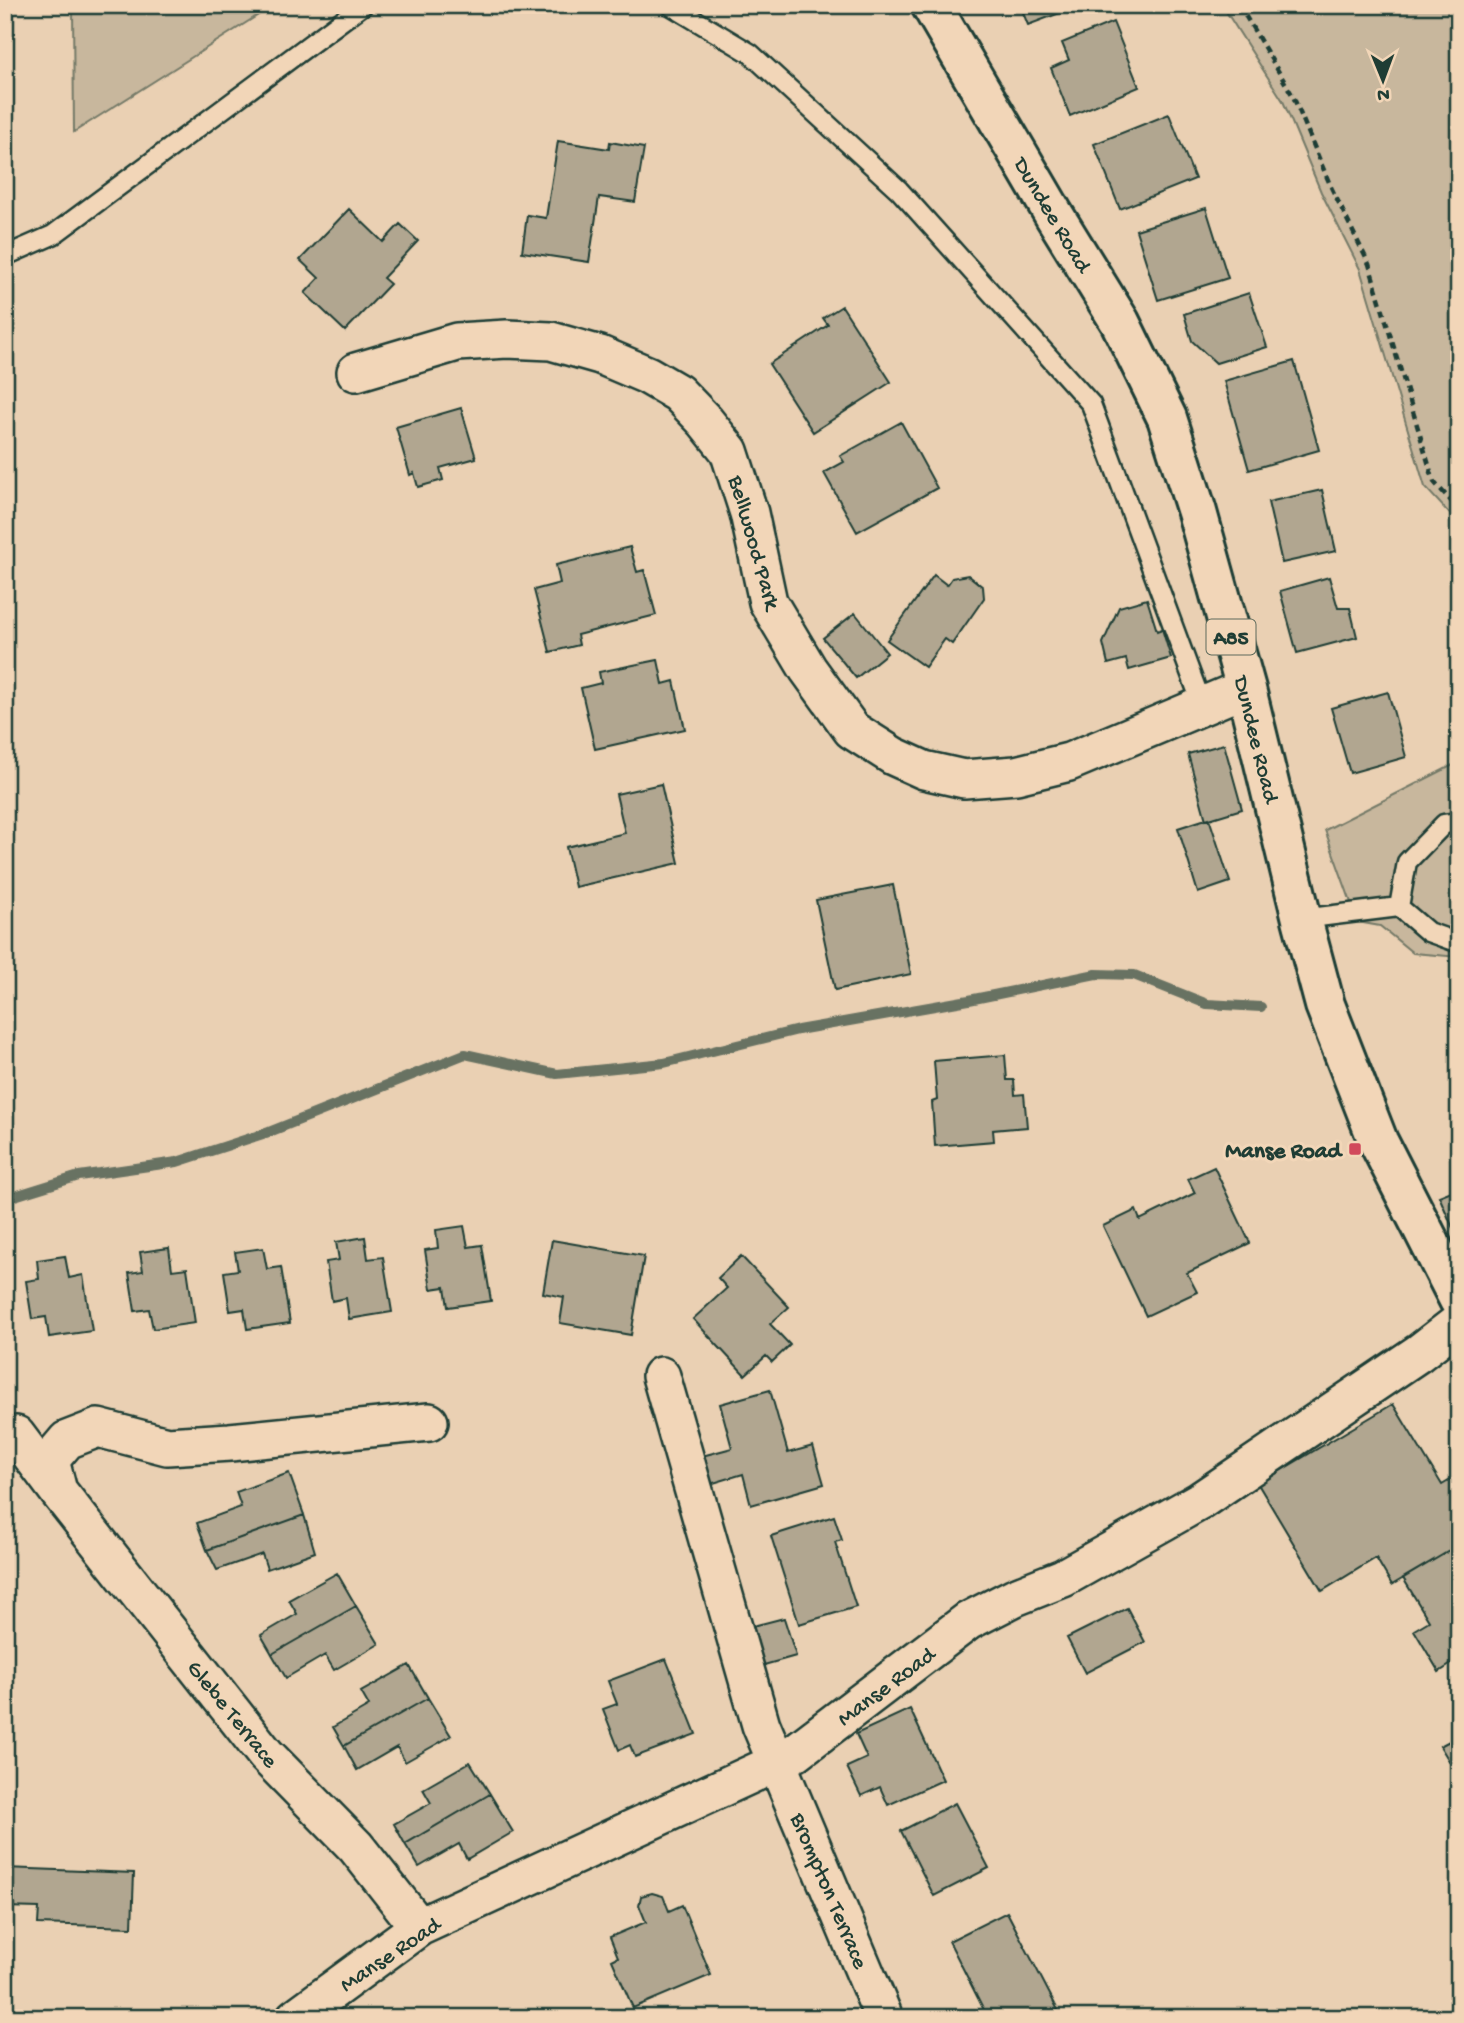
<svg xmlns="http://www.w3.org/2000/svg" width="1464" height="2023" font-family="'Gochi Hand',sans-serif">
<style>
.green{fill:#c8b79d;stroke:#747a68;stroke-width:2}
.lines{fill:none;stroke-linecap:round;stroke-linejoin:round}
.stream{stroke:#687262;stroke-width:10}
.building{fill:#b1a690;stroke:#1f3d34;stroke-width:2}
.service-casing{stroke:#1f3d34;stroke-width:23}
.minor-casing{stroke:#1f3d34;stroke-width:42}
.primary-casing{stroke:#1f3d34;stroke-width:44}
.path{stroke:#1f3d34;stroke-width:4.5;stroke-dasharray:7 5;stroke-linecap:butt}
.service{stroke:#f2d6b8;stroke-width:18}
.minor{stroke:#f2d6b8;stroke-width:37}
.primary{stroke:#f2d6b8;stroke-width:38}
.poi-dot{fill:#d1495b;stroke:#f2d6b8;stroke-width:2.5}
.labels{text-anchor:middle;stroke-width:6;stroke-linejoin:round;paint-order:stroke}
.shield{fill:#f2d6b8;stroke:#5e6b5c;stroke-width:2}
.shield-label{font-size:21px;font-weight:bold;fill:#1f3d34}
.street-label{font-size:23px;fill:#1f3d34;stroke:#f2d6b8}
.poi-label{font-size:23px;font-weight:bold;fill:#1f3d34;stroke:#f2d6b8;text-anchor:end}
</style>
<rect width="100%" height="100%" fill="#ead0b3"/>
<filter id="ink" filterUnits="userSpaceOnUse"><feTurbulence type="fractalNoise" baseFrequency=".0143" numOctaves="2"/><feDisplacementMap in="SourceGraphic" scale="14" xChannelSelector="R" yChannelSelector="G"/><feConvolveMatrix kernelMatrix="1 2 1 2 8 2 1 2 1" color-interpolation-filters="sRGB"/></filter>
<g filter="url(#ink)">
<path class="green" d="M73,5h201l-200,127z
M1224,5h235v519l-34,-37 -65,-218 -39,-77 -38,-91 -56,-88z
M1459,762v195l-46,-4 -33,-27 -22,-4 -33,-92z"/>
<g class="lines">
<path class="stream" d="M5,1199l74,-23 98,-14 92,-30 196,-78 92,20 107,-11 134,-33 171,-30 127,-26 38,1 73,29 54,3"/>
</g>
<path class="building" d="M1020,5h61l-53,20z
M1113,22l26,65 -69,29 -19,-48 18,-8 -7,-17z
M1169,114l26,65 -75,30 -26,-65z
M558,141l51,8 1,-7 34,6 -9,54 -36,-5 -10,65 -67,-10 5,-37 19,3z
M1206,208l22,70 -70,22 -22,-70z
M349,209l34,33 17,-18 18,17 -35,37 7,6 -45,47 -40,-38 14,-15 -19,-18z
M1249,293l18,54 -51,16 -24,-22 -8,-27z
M842,306l49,76 -78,50 -44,-68 59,-39 -5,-7z
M1294,361l25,89 -70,20 -25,-89z
M461,408l15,50 -36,10 3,12 -25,7 -4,-14 -4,2 -14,-48z
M901,422l36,66 -80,44 -33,-59 20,-11 -4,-6z
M1322,490l14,61 -54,12 -14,-61z
M630,547l7,25 7,-2 12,45 -79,20 2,10 -29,7 -16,-62 26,-7 -4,-18z
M934,575l13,10 5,-7 16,-3 15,12 1,11 -32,46 -7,-5 -20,28 -38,-27z
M1329,577l9,31h12l7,29 -60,16 -17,-62z
M1147,599l10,32 5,-2 9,29 -42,12 -3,-11 -18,5 -5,-21 16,-36z
M855,613l32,40 -31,25 -33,-40z
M658,660l5,24 11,-3 11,48 -90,20 -14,-61 20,-5 -2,-11z
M1388,692l18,65 -56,16 -19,-65z
M1224,744l18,65 -36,11 -18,-66z
M661,784l18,79 -104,24 -9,-40 59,-14 -9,-39z
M1209,818l21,64 -32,11 -20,-65z
M893,885l18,89 -76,16 -19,-90z
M1005,1055l2,25h7l1,15 9,-1 3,33 -34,3 1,11 -59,5 -3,-44 5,-2 -3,-39z
M1214,1167l36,76 -63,30 10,19 -51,24 -43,-90 33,-16 4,10 55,-27 -7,-14z
M1459,1188v54l-20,-46z
M464,1226l4,21 14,-2 9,56 -43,6 -3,-20 -14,2 -6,-39 13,-2 -2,-18z
M365,1237l3,22 15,-2 9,55 -43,7 -3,-21 -14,3 -6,-39 13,-2 -3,-18z
M552,1240l92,16 -13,79 -71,-12 4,-26 -21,-4z
M169,1248l3,22 15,-2 8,55 -42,6 -4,-20 -14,2 -6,-38 14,-2 -3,-19z
M263,1248l4,21 14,-2 9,56 -43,6 -3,-20 -14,2 -6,-39 14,-2 -3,-18z
M65,1256l4,22 14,-3 9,56 -43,6 -3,-20 -14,2 -6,-38 13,-2 -2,-19z
M741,1256l48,51 -19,17 20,21 -18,17 -6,-6 -21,19 -52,-56 34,-31 -9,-10z
M770,1390l18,63 25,-7 11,38 -73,21 -8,-31 -33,10 -8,-28 30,-8 -12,-44z
M1393,1404l49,81 10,-6 7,11v55l-67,40 -16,-27 -54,33 -64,-107z
M289,1473l15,42 -97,35 -10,-27 44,-16 -5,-15z
M304,1515l11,37 -48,17 -5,-15 -45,16 -10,-20z
M834,1516l8,24 -7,2 21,65 -57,17 -28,-88z
M1456,1547l3,4v121l-6,-9 -14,9 -25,-42 15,-9 -26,-43z
M337,1573l19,33 -84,48 -11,-19 36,-21 -8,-14z
M356,1606l23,38 -45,26 -9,-15 -39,23 -14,-24z
M1127,1608l18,34 -60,31 -18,-35z
M784,1618l12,38 -32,9 -11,-39z
M666,1659l30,75 -61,23 -5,-12 -11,5 -16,-41 14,-5 -9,-23z
M409,1665l19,33 -84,48 -11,-19 36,-21 -8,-14z
M428,1698l23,38 -46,26 -8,-15 -40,23 -13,-24z
M910,1709l33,71 -55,25 -8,-18 -19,9 -14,-29 20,-9 -11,-24z
M1459,1736v41l-19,-31z
M470,1762l20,32 -85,50 -11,-20 37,-21 -8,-14z
M490,1794l23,38 -46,27 -8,-15 -40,23 -14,-23z
M955,1803l34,65 -55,28 -33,-65z
M5,1868l129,5 -2,54 -94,-3 1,-16 -34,-1z
M652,1893l11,3 6,15 13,-6 29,70 -78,33 -21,-48 6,-3 -8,-20 36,-15 -7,-17 2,-9z
M1007,1912l51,98 -15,8h-55l-39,-77z"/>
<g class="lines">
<g class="service-casing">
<path id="service" d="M670,5l80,48 149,137 192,214 112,303
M5,256l48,-21 310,-230
M1399,907l8,-45 37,-38 15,-2
M1302,919l97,-12 29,25 31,11"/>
</g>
<g class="minor-casing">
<path id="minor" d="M356,372l101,-30 50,-3 44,2 49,14 47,20 31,18 27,28 24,30 20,62 19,89 40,67 44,61 41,26 31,14 40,9 52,-4 53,-13 157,-66 20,-7
M661,1376l100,349 123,293
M16,1435l42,56 208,264 90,92 63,80
M58,1491l-8,-31 17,-20 31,-12 69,18 63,-4 199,-20
M295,2018l124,-91 359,-165 18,-10 172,-131 47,-24 48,-19 137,-77 219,-148 40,-31"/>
</g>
<g class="primary-casing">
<path id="primary" d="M931,5l123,210 66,107 47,96 30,94 49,177 56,230 23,86 53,136 81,159"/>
</g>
<path class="path" d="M1239,5l54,91 38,91 38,77 65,218 25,28"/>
<use href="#service" class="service"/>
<use href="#minor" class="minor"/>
<use href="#primary" class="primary"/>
</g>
</g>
<rect class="poi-dot" x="1348" y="1142" width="14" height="14" rx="3.5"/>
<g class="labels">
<rect class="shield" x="1206.5" y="619.5" width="49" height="35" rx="5"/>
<g class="shield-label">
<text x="1231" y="644">A85</text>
</g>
<g class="street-label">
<text transform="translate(1054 214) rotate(59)" y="8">Dundee Road</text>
<text transform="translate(756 542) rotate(74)" y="8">Bellwood Park</text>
<text transform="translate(1258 739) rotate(76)" y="8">Dundee Road</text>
<text transform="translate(885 1685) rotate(-37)" y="8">Manse Road</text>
<text transform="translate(234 1713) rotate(51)" y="8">Glebe Terrace</text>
<text transform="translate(831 1890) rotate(67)" y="8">Brompton Terrace</text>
<text transform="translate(389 1953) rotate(-34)" y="8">Manse Road</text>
</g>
<g class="poi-label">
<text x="1341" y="1157">Manse Road</text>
</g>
</g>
<rect width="1464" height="2023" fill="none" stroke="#f2d6b8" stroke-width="28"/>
<rect x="14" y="14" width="1436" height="1995" fill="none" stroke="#1f3d34" stroke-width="2.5" filter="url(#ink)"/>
<g transform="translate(1383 80) rotate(179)" stroke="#f2d6b8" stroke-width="5" paint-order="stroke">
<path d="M0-5L12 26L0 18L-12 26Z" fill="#1f3d34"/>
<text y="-10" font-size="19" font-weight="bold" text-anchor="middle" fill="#1f3d34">N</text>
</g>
</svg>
